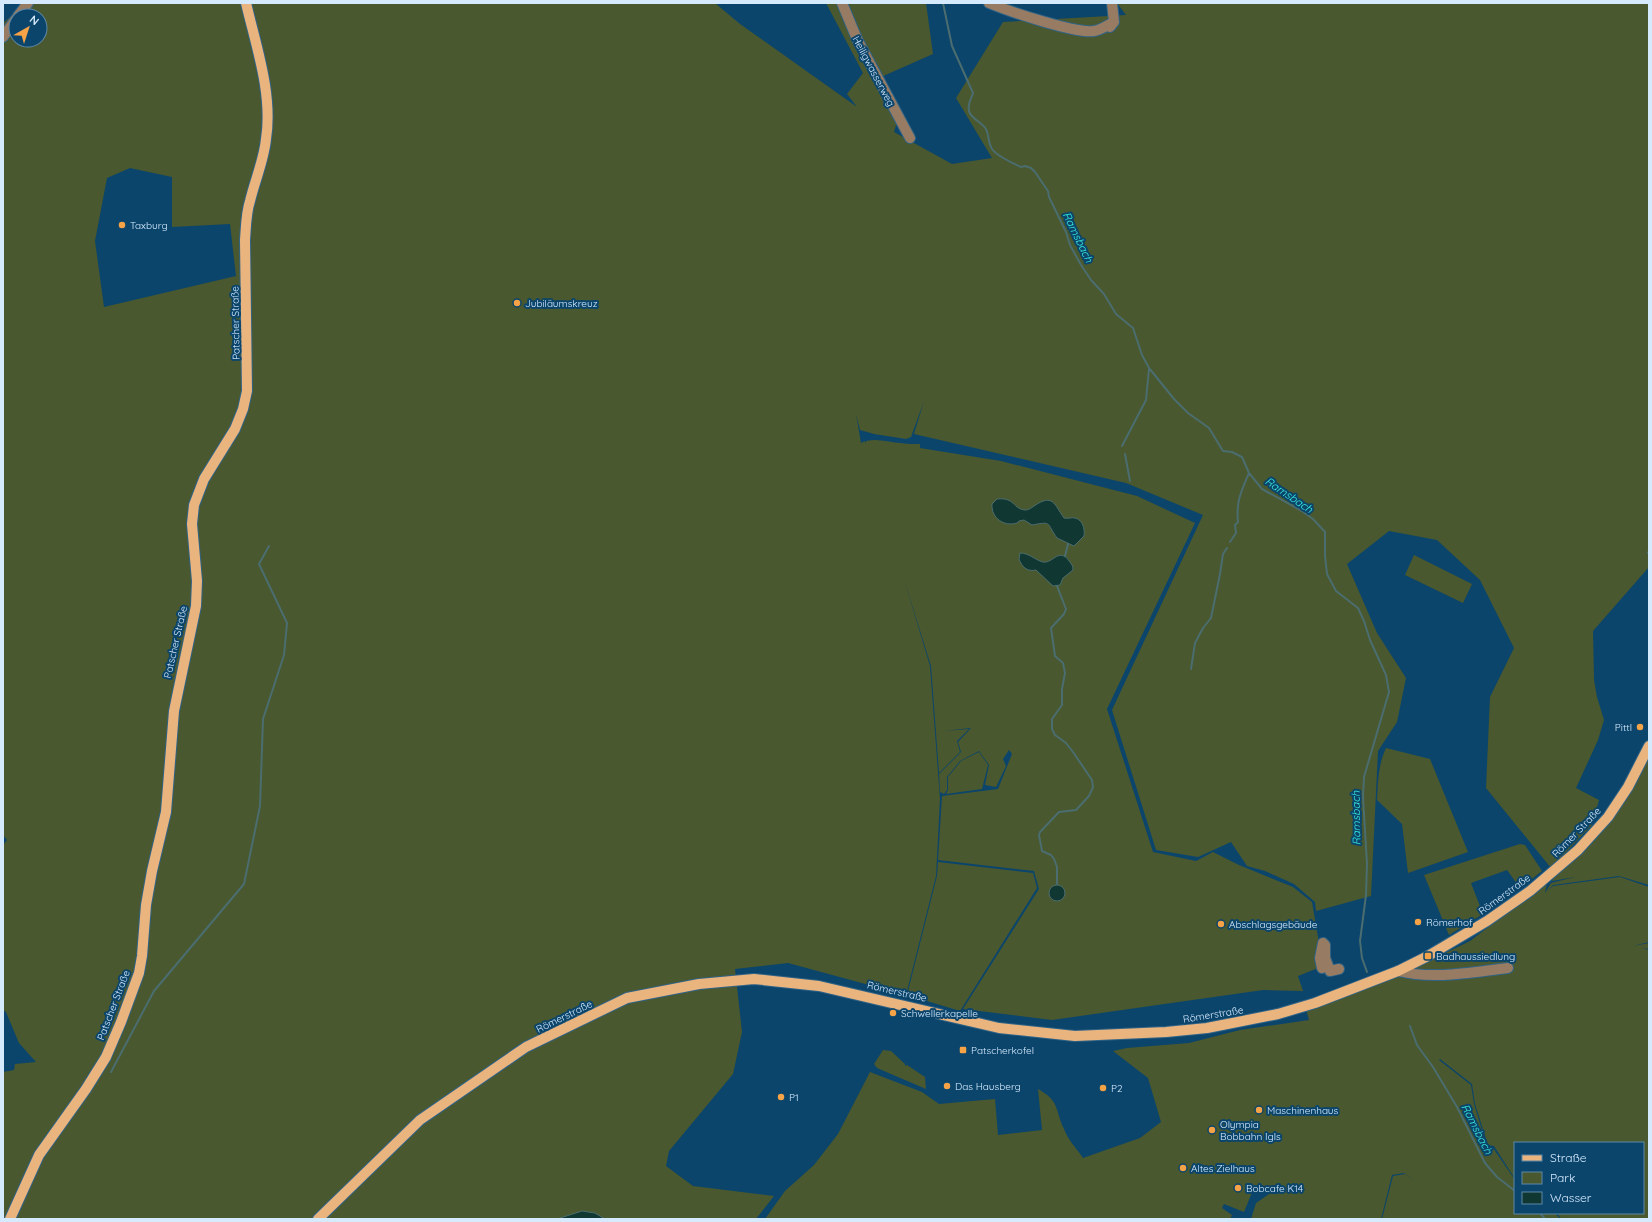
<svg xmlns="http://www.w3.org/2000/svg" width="1652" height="1222" font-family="Quicksand,sans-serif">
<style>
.green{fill:#49582e;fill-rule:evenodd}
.water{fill:#103732;stroke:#4b6d6f}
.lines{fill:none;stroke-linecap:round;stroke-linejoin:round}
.stream{stroke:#4b6d6f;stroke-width:2}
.minor-casing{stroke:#306386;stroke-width:12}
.major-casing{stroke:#306386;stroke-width:12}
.minor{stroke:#977c63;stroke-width:10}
.major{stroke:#eab47f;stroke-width:10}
.poi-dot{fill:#f6a247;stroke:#0b456c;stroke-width:1.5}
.labels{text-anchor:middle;stroke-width:4;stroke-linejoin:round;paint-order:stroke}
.street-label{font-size:10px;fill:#d6eafd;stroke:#0b456c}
.poi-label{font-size:10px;fill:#d6eafd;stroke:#0b456c;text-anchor:start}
.water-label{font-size:11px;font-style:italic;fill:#3beddc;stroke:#0b456c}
</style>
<rect width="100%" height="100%" fill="#0b456c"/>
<path class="green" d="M27,3h688l25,21 117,83 -10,-13 16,-21 -37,-70h13l58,119 -3,10 58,32 40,-6 -36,-60 47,-76 123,-7 -9,-12 9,1 5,-1h518v564l-56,64 1,49 3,17 7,23 -6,20 -22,48 23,12 -7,25 -41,43 -65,-80 4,-91 24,-49 -34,-68 -43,-40 -48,-9 -42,33 30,69 29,45 -9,44 -19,29 -7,145 -55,15 -1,-9 -21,-18 -29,-13 -18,-5 -16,-24 -33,15 -42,-7 -44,-140 91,-195 -77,-32 -212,-49 10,-33 -13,36 -5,2 -32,-5 -14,-4 -4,-16 5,29 4,-2 1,3v-3c12,-3 22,1 34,2 7,1 13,1 20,1v4l81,13 136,35 58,27 -88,186 46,143 43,9 17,-9 26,13 54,22 19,15 8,47 -2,19 -20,8 5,15 -40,-1 -211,30 -89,-11 76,-120 -5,-18 -96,-11 4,-64 56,-7 14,-35 -3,-4 -6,9 3,7 -10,21 -11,-2 4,-20 -10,-14 -19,10 -13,16v13l-3,4 -4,-2 -1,-18 22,-22 -3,-10 13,-14 -28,3 26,-2 -12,12 3,11 -21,21 -8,-107 -27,-87 -12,-20 12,20 26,87 10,133 -4,77 -30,119 -118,-32 -53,6 7,63 -9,42 -64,77 -3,15 27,20 81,10 -18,23h-753v-147l11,-2 1,-6 21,-2 -17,-19 -13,-31 -3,-2v-165l4,-5 -4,-5v-812zM16,16h24v24h-24zM130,168l42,9v50l58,-3 6,52 -132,31 -9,-66 12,-63z
M845,3h81l7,51 -52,23z
M1414,555l58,29 -9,19 -58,-28z
M1386,748l44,11 38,93 -60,21 -6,-49 -25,-24c1,-18 1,-35 9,-52z
M979,752l9,13 -6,24 -36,5 2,-4v-13l13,-16z
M1649,757v128l-30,-9 -66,9 -7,7 7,-6 67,-9 29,10v55l-16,4 16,-3v6l-7,-1 7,2v269h-88l-4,-6h86v-70h-128v36l-21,-33 -6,-1 -13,-41 -3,-20 -32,-25 -1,1 32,25 3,19 13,42 6,2 22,32v33h40l5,6h-178l11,-43 12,-2 10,7 -11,-8 -12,2 -11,44h-130l5,-16 16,-11 -17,-7 -11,27 -20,-8 -2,4 10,7 -2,4h-465l20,-28 29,-26 24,-31 32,-62 52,20 17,12 56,-5 3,36 44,-5 -4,-41c22,12 17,21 26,40 4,11 13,20 19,29l57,-20 21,-16 -13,-44 -35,-27 14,-3 62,-5 51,-13 69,-10 -3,-11 92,-33 72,-35 77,-58 -2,10 6,-10 24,-6 -23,4 2,-4 84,-99z
M1520,844l5,1 17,26 -22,17 -13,-18 -36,13 12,31 -34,21 -25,-60z
M938,862l95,11 4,15 -77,123 -53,-16 30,-119z
M883,1050l8,1 14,13v2l2,-1 18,12 1,12 -49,-21 -3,-4z"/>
<path class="water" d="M997,499c18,-2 16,10 28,11 4,0 6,-2 9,-4 19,-13 20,-2 30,12 4,1 8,-1 11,0 8,2 10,11 9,18l-10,10 -17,-8c-11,-15 -4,-17 -25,-13l-8,-5 -5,1 -2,2c-13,4 -26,-5 -25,-19z
M1020,553c9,0 15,7 23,9 10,2 16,-16 27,0 2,3 3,4 3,8l-10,8 -3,7 -7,1 -17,-16c-9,2 -14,-3 -17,-11z
M1049 893a8 8 0 1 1 16 0a8 8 0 1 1-16 0Z
M582,1211l13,2 10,6h-48z"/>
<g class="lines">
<path class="stream" d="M943,3l9,43 21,47c-1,4 -4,8 -4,12 -3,12 11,15 17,24 3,6 2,12 5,18 2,7 23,17 30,20l4,-1 6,2 4,4 13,19 1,6 17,35 4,13 11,20 10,15 13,14 12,20 17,14 9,27 7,13 25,31 14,14 21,15 14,23 9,1 10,5 7,16 13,16 40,22 11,8 12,13v24l2,18 9,17 22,17 6,13 6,19 16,35 3,17 -25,85 -1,20 4,67 -1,31 -6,46 2,17 5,14
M1122,446l24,-46 3,-31
M1125,454l5,27
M1230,542l6,-9 -1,-8 3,-3c-2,-21 3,-30 11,-49
M1648,553l1,-2
M1065,556l3,-12
M1057,586l9,23 -2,5 -13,14 4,28 8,7 2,10 -3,16v16l-10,14v10l3,6 11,8 7,9 19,28 1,7 -4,9 -13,14 -17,2 -19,20 -1,3 3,16 9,4 3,4 3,8v17
M1191,669l4,-26 8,-15 8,-10 9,-44 3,-20 4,-6
M1410,1026l7,19 16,22 24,40 28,56 12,14 18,14
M111,1072l43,-81 90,-107 16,-78 3,-87 21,-64 3,-32 -28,-59 10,-18
M1540,1213l5,6"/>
<g class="minor-casing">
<path id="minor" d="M842,3l15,36 53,99
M989,3c19,8 87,31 105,28 7,-1 14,-6 20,-9
M18,16l10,-13
M1110,27l4,-5 -2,-19
M3,37l13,-18
M1322,968l-2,-10 3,-15 2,2v13l5,13 9,-2
M1398,971c36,9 74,1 110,-3"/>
</g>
<g class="major-casing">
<path id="major" d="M10,1219l29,-64 47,-66 20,-32 15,-35 18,-49 3,-17 4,-51 6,-34 14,-59 8,-101 22,-105 1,-25 -5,-57 2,-19 10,-26 31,-50 8,-20 4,-18 -2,-151c1,-13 1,-27 5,-39 5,-21 14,-41 16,-62 7,-45 -10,-93 -20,-136
M318,1219l102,-99 106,-73 101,-49 72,-14 55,-5 65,7 180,42 76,8 91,-4 41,-4 71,-14 37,-11 83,-32 30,-15 59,-35 43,-30 48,-41 30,-33 20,-30 21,-41"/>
</g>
<use href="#minor" class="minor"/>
<use href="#major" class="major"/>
</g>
<g class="poi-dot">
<circle cx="122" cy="225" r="4"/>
<circle cx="517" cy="303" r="4"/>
<circle cx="1640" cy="727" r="4"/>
<circle cx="1418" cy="922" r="4"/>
<circle cx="1221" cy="924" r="4"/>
<rect x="1424" y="952" width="8" height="8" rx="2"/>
<circle cx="893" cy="1013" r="4"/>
<rect x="959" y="1046" width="8" height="8" rx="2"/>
<circle cx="947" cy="1086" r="4"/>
<circle cx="1103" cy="1088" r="4"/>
<circle cx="781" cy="1097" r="4"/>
<circle cx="1259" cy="1110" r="4"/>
<circle cx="1212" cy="1130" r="4"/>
<circle cx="1183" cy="1168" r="4"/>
<circle cx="1238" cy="1188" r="4"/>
</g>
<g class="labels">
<g class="street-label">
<text transform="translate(874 71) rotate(62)" y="4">Heiligwasserweg</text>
<text transform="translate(235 323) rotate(-91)" y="4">Patscher Straße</text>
<text transform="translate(175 642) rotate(-77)" y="4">Patscher Straße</text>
<text transform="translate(1576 832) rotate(-46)" y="4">Römer Straße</text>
<text transform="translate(1504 894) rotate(-36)" y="4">Römerstraße</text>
<text transform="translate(897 991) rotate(13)" y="4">Römerstraße</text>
<text transform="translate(113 1005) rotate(-69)" y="4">Patscher Straße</text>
<text transform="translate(1213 1014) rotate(-9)" y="4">Römerstraße</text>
<text transform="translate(564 1016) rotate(-26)" y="4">Römerstraße</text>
</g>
<g class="poi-label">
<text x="130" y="229">Taxburg</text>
<text x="525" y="307">Jubiläumskreuz</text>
<text x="1632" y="731" text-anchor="end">Pittl</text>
<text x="1426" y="926">Römerhof</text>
<text x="1229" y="928">Abschlagsgebäude</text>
<text x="1436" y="960">Badhaussiedlung</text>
<text x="901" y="1017">Schwellerkapelle</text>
<text x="971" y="1054">Patscherkofel</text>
<text x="955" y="1090">Das Hausberg</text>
<text x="1111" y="1092">P2</text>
<text x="789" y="1101">P1</text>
<text x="1267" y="1114">Maschinenhaus</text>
<text x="1220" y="1128">Olympia<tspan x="1220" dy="12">Bobbahn Igls</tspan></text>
<text x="1191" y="1172">Altes Zielhaus</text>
<text x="1246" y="1192">Bobcafe K14</text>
</g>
<g class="water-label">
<text transform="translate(1078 237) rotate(64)" y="4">Ramsbach</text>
<text transform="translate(1289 495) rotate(34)" y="4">Ramsbach</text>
<text transform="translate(1356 818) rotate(-91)" y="4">Ramsbach</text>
<text transform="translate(1477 1129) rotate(63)" y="4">Ramsbach</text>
</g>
</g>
<rect width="1652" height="1222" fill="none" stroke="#d6eafd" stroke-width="8"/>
<rect x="1514" y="1142" width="130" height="72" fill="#0b456c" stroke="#5c87a6"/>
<rect x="1522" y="1155" width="20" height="6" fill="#eab47f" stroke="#5c87a6"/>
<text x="1550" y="1162" font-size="12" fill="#d6eafd">Straße</text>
<rect x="1522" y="1172" width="20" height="12" fill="#49582e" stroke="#5c87a6"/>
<text x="1550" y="1182" font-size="12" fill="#d6eafd">Park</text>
<rect x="1522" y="1192" width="20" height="12" fill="#103732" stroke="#5c87a6"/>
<text x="1550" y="1202" font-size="12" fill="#d6eafd">Wasser</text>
<g transform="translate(28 28) rotate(39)"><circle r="19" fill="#0b456c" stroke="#5c87a6"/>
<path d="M0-3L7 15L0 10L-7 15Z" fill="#f6a247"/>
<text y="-6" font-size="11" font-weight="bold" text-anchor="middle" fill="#d6eafd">N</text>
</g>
</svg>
